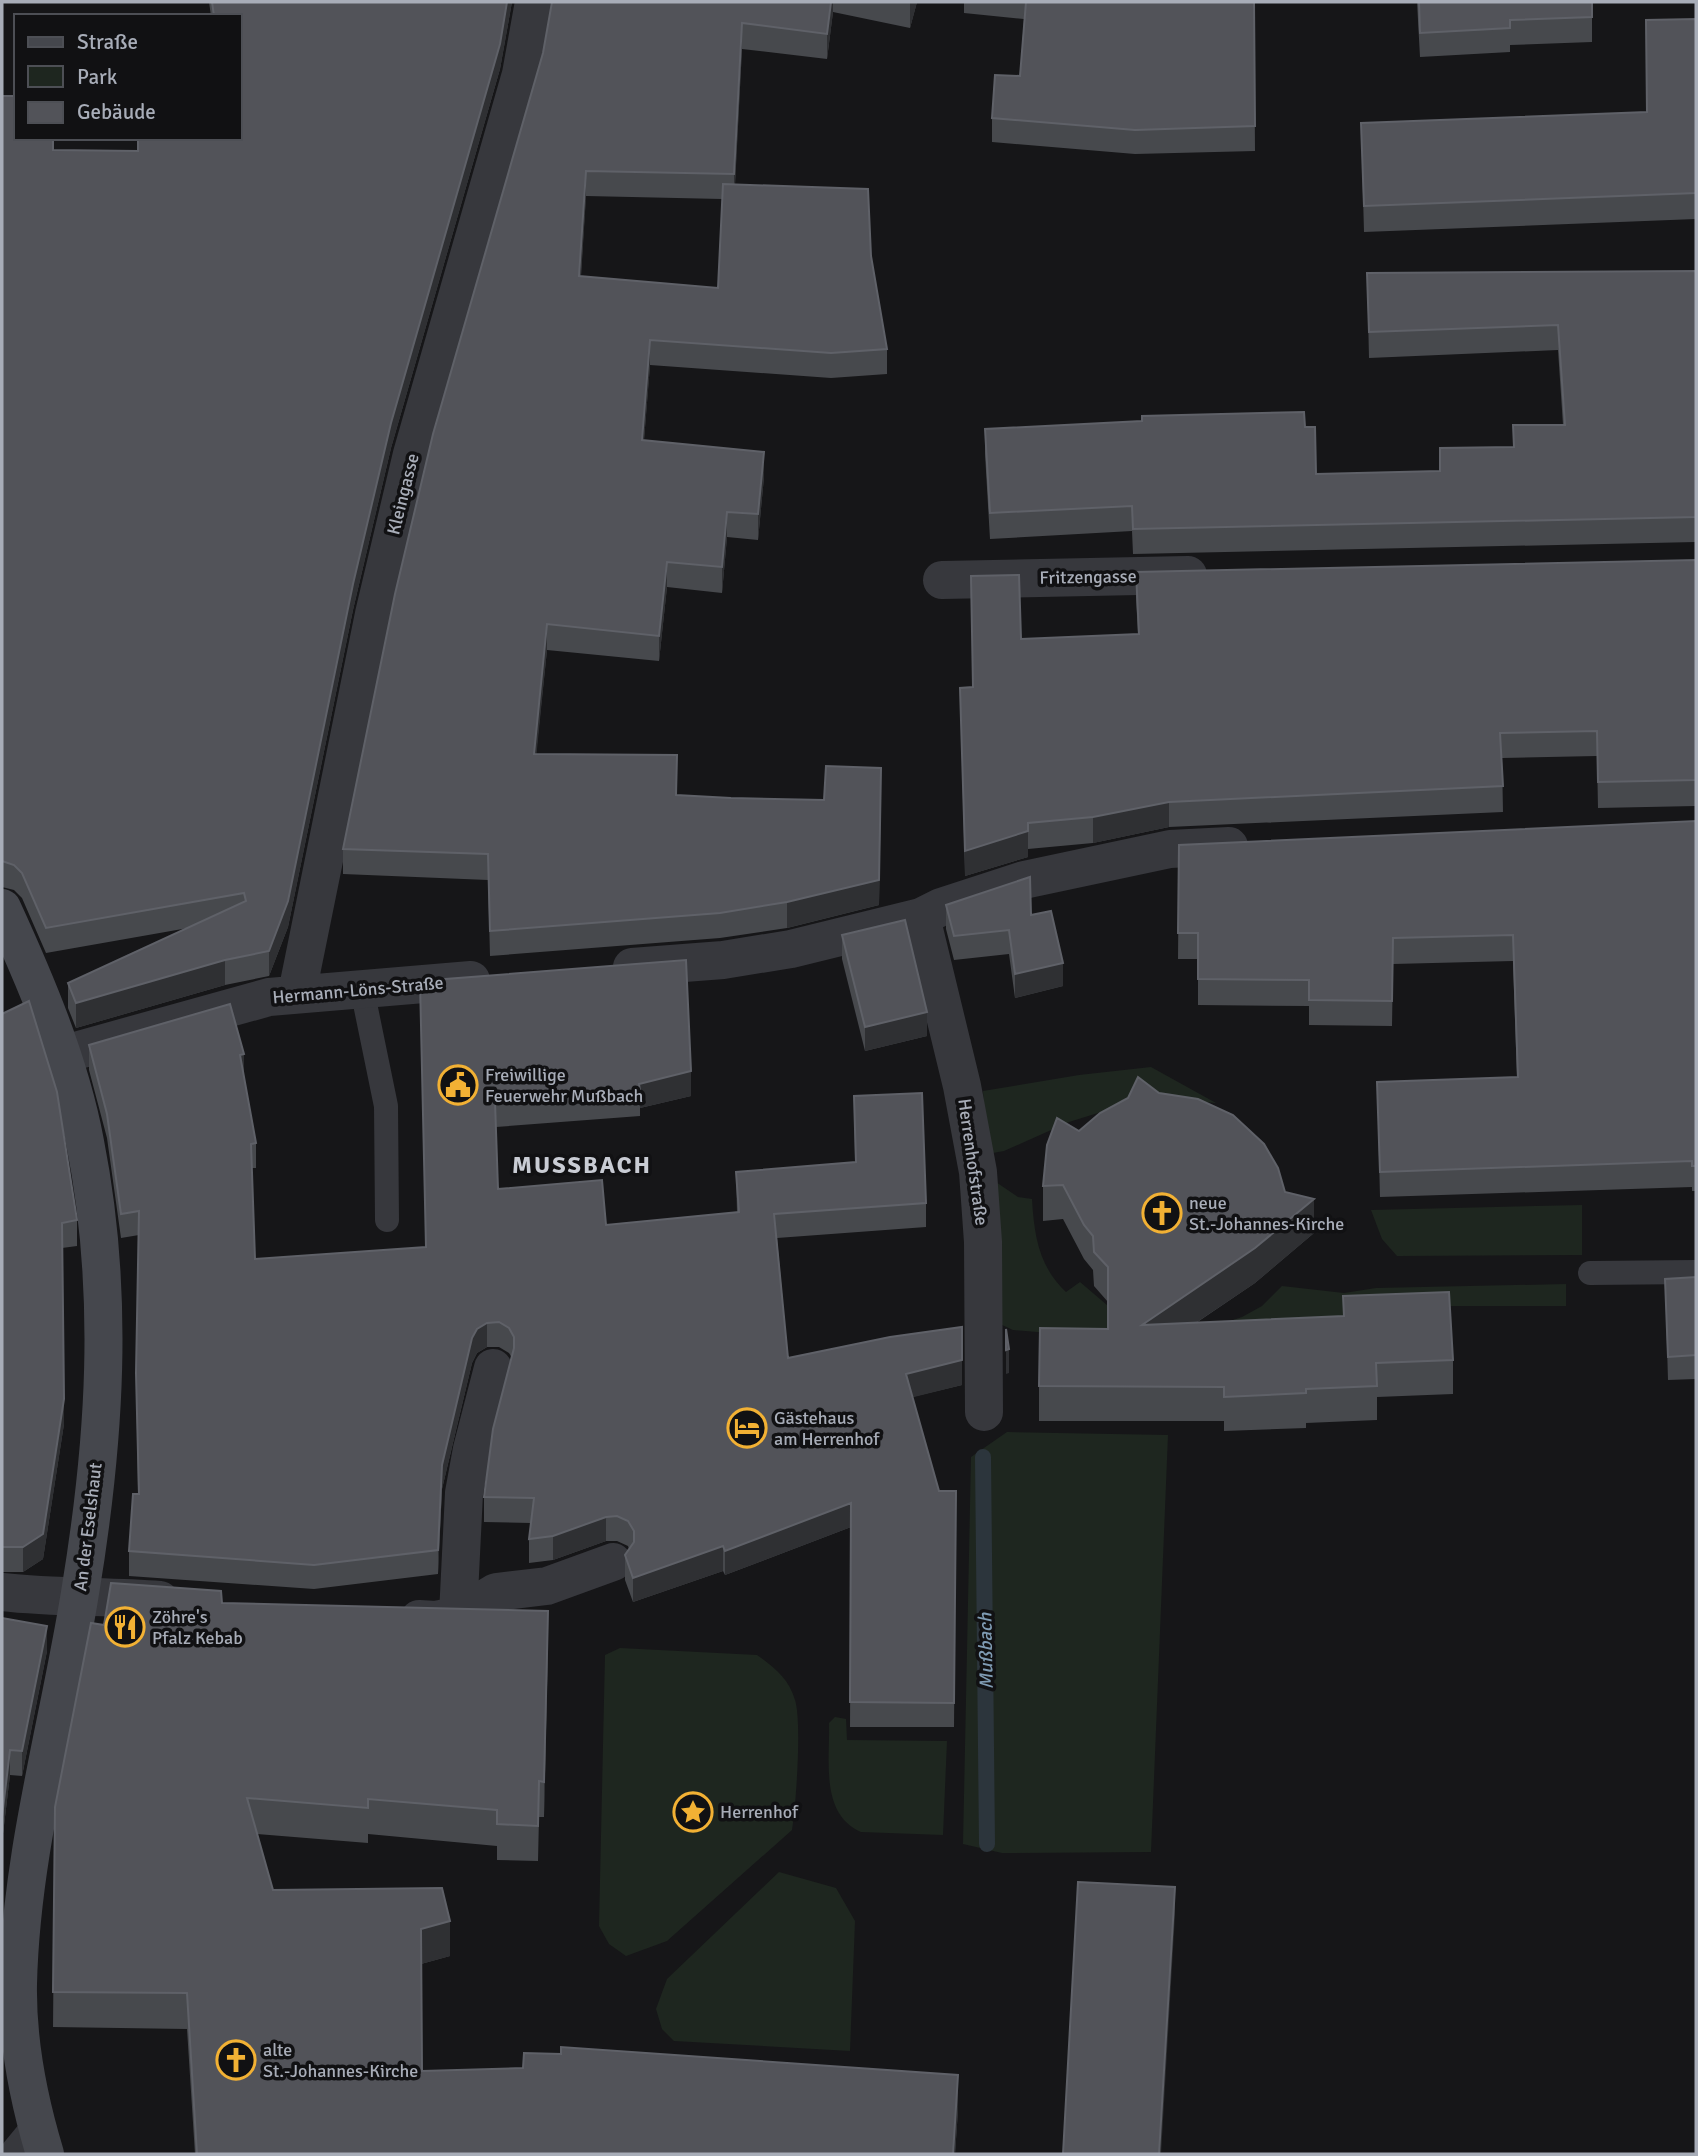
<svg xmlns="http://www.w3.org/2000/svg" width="1698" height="2156" font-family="Signika,sans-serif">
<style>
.green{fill:#1e261f}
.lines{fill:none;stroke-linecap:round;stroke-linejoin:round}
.stream{stroke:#2c353c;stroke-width:16}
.service{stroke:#37383d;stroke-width:24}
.minor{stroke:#37383d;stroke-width:38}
.secondary{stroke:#45474d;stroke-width:38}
.wall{fill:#47494d;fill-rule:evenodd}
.shaded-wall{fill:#2f3033}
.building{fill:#525359;stroke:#5f6168;stroke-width:2}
.labels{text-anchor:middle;stroke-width:7;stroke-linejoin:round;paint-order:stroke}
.street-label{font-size:18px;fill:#a8adb8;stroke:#111113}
.poi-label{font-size:18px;fill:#a8adb8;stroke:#111113;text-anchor:start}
.water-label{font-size:19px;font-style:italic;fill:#7f9bb3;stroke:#111113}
.district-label{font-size:24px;font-weight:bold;letter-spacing:2px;fill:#c9ccd4;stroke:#111113}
</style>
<rect width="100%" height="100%" fill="#161618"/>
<path class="green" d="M1151,1067l65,36 -67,-6 -80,25 -65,29 -17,3 -4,-63 96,-16z
M990,1178l28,19 14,2c2,36 7,68 34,93l14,-10 34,29 95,17 33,-11 20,-11 20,-20 62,7 32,-5 190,-4v22h-125l1,14 -367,15 -62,-5 -13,-6z
M1582,1205v50l-185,1 -15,-17 -11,-29z
M1007,1432l161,3 -17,417 -149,1 -39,-9 8,-387z
M620,1648l137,7c17,12 32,24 38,45 7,21 1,106 -3,130l-125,111 -41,15 -17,-12 -10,-18 6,-271z
M835,1717l11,2 1,21 100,1 -4,94 -82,-3c-41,-18 -31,-71 -32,-109z
M779,1872l57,16 19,33 -5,130 -176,-10 -12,-12 -6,-20 11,-30z"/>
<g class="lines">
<path class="stream" d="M983,1457l4,387"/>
<path class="service" d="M362,989l24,117 1,114
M1590,1273l106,-1"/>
<path class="minor" d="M942,580l246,-5
M921,917l41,169 16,86 5,70 1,170
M632,967l91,-7 68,-11 130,-32 20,-10 83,-27 146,-31 59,-3
M297,993l77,-379 38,-160 109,-380 13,-72
M61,1055l208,-58 202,-17
M2,1592c53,6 105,4 158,8
M458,1615l6,-122 8,-44 21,-81
M419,1619l17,1 22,-5 38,-23 51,-6 66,-24
M19,2154l19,-23"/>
<path class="secondary" d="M2,908c34,74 68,154 83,234 30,152 20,300 -5,451 -21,130 -59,259 -62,391 -1,56 11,117 27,170"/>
</g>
<path class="wall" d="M209,2h303l-12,67 -109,379 -38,162 -65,317 -19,49 -44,9 -149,43 -8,-20v-25l120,-55 -142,25 -24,-55 -8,-8 -12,-3v-791l52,54 84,1 -1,-13h103v-122h-29z
M552,2h365l-7,26 -77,-16 -6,47 -85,-10 -7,136 136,71 16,93v25l-56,4 -181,-13 -6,75 120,37 -6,63 -31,-3 -5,56 -55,-6 -8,74 -112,-11 -11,104 141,41 54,3 93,2 57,-7 -2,112 -92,23 -67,10 -230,18 -2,-76 -145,-6v-25l200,-796zM586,196l136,3 -4,89 -137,-12z
M964,2h290l1,149 -120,3 -143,-12v-24l28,-42 4,-57 -60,-6z
M1417,2h175v40l-82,3v7l-90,5z
M1696,19v200l-332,13 -3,-109 286,-11z
M1696,271v271l-563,12 -1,-23 -142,8 -5,-85v-25l320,-2 11,47 124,-3v-23l73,-1v-22h50l-5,-75 -189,8 -2,-85z
M1696,560v246l-98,2 -1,-52 -95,2 1,54 -334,15 -76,16 -65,6v8l-63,19 -5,-188 13,-1 -2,-111 50,63 117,-5 -2,-36v-26z
M1696,821v370h-4v-4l-312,10 -3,-115 140,-4 -4,-117 -120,3 -1,62 -83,-1v-19l-111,-1v-46h-20l1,-114z
M946,905l85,10 32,71 -48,12 -6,-44 -55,6 -8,-31z
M842,935l85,101 -62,15 -23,-92z
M420,981l271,115 -51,12v8l-144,11 2,62 108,36 131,-12 -1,-41 119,-10 -1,-66 72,107v24l-149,11 11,120 174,27 -50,12 27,94h17l-2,236h-104l1,-200 -126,48 -2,-4 -90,31 -8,-22v-25l4,-6 -1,-3 -11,-5h-11l-53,19 -24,3v-24l2,-16 -47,-1v-25l28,-139 -3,-5 -10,-6h-12l-10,6 -5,10 -30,126 -4,85 -124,15 -185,-13v-25l9,-57 -2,-121 3,-138 -18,3 -14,-100 -18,-68v-25l155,32 12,66v25h-5l4,91 171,-12z
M2,1014l75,206v26l-15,2 2,176 -21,135 -20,13h-21z
M1079,1131l206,61 29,41 -59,50 -59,40 147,-6v-21l110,64v34l-76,3v23l-71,3v5l-82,3v-10h-185v-35l69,-57v-27l-14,-16 -1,-16 -9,-11 -21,-40 -20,2v-35z
M1696,1277v102l-28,1 -3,-101z
M222,1603l326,43 -4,171h-5l-1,44 -41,-1v-14l-129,-12v9l-111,-9 16,56 177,66 -29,8 1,107 536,39 -3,44h-760l-8,-125 -134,-2 2,-220 49,-182z
M2,1618l45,33 -25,125 -12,-1 -8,67z"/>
<path class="shaded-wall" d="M507,2h5l-12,67 -109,379 -38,162 -65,317 -19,49v-25l84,-367 38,-161z
M831,2h2v10l-6,47v-25z
M910,2h7l-7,26z
M742,23v26l-8,151v-26z
M586,171v25l-7,105v-25z
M650,340v25l-8,100v-25z
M764,452v25l-6,63v-26z
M727,512v25l-5,56v-26z
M667,562v25l-8,74v-25z
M547,624v26l-13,129v-25z
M881,768l-2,137 -92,23v-26z
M1169,802v25l-76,16v-26z
M1028,831v26l-63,19v-25z
M225,960v25l-149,43v-25z
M1063,963v23l-48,12v-24z
M927,1012v24l-62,15v-24z
M244,1054v25l-4,-24z
M691,1071v25l-51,12 -1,-24z
M1314,1199v34l-59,50 -113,76v-34z
M487,1323v24l-10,6 -5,10 -30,126 -4,85v-24l4,-85 30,-127 5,-9z
M1009,1349v24l-3,1v-24z
M962,1360v25l-56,14v-25z
M64,1399v25l-21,135 -20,13v-25z
M851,1503v24l-126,48v-24z
M606,1517v24l-53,19v-24z
M723,1546v25l-90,31v-24z
M548,1611v35l-4,171v-35z
M47,1626v25l-25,125v-25z
M10,1750v25l-8,67v-25z
M1175,1887v28l-14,239h-2z
M450,1921v35l-29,8v-35z
M958,2075v35l-3,44h-2z"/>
<path class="building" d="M212,2h295l-7,42 -109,379 -38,161 -65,317 -19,50 -44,9 -149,43 -8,-20 178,-82 -2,-8 -198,35 -24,-55 -8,-8 -12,-4v-765h14v42h37v12l85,1v-13h102v-122h-26z
M552,2h279l-4,32 -85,-11 -8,151 -148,-3 -7,105 139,12 5,-104 145,5 3,67 16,93 -56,4 -181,-13 -8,100 122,12 -6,62 -31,-2 -5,55 -55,-5 -8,74 -112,-12 -13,130 143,1 -1,40 55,3 93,2 2,-34 55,2 -2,112 -92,22 -67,11 -230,18 -2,-77 -145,-5 52,-255 38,-160 110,-381z
M1026,2h228l1,124 -120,4 -143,-12 3,-43 25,1z
M1419,2h173v15l-82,3v8l-90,5z
M1696,19v174l-332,13 -3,-83 286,-11 -1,-92z
M1696,271v246l-563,12 -1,-23 -142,7 -5,-84 157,-8v-5l162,-4 1,15h10l1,47 124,-3v-23l74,-1 -1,-22h52l-7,-100 -189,7 -2,-59z
M1696,560v220l-98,2 -1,-51 -97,2 3,53 -334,16 -76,15 -65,6v8l-63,20 -5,-163 13,-1 -2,-111 48,-1 2,64 118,-5 -3,-62z
M1696,821v345h-4v-5l-312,11 -3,-90 141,-5 -5,-142 -120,3 -1,63 -83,-1v-20l-111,-1v-46h-20l1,-88z
M1030,877l1,38 20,-4 12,52 -48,11 -6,-44 -55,6 -8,-31z
M905,920l22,92 -62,15 -23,-92z
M686,960l5,111 -52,13 1,7 -145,11 3,87 104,-9 4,45 133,-13 -3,-40 120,-10 -2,-66 68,-3 4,110 -152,11 14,144 102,-21 72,-10v33l-56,14 33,117h17l-2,212 -104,-1 1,-199 -126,48 -2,-5 -90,32 -8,-23 9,-13v-11l-6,-10 -11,-5 -11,1 -53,19 -24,3 5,-41 -50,-1 9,-68 21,-81v-11l-5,-9 -10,-6 -12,1 -10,6 -5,9 -30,127 -4,85 -124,15 -185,-14 4,-57h6l-3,-121 3,-162 -18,3 -14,-100 -18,-69 141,-41 14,50 -4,1 16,88 -5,1 4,115 171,-12 -6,-266z
M29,1001l28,91 20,128 -15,3 2,176 -21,135 -20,13h-21v-533z
M1138,1077l21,16 39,6 35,16 31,29 14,24 7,24 29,7 -59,49 -113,77 202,-9 -1,-20 106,-4 4,68 -77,3 1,23 -71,3v4l-82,4v-10l-185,-1 1,-58 68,1v-62l-14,-15 -1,-16 -9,-11 -21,-40 -20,1 4,-41 10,-27 22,13 21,-18 28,-15z
M1696,1277v78l-28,2 -3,-78z
M1006,1329l3,20 -3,1z
M111,1583l110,8 1,12 326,8 -4,171 -5,-1 -1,45 -41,-2v-14l-129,-11v9l-121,-10 26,92 169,-2 8,33 -29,8 1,142 101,-3 1,-15 37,1v-7l397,28 -5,79h-756l-10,-161 -134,-1 2,-185 36,-184 13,2z
M2,1618l45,8 -25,125 -12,-1 -8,67z
M1078,1882l97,5 -16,267h-96z"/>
<defs>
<g id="civic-ring" transform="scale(2.0125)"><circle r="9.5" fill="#111113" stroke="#f2b134" stroke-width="1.5"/><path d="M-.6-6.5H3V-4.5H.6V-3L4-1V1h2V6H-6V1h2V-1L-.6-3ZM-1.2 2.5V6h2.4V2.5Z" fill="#f2b134"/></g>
<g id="church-ring" transform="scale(2.0125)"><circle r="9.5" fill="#111113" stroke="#f2b134" stroke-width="1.5"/><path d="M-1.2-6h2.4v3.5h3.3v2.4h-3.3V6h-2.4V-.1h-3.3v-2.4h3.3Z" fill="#f2b134"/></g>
<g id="hotel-ring" transform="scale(2.0125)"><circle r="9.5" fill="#111113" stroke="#f2b134" stroke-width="1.5"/><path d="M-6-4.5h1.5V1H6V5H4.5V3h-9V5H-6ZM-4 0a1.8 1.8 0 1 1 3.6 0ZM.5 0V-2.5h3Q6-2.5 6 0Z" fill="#f2b134"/></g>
<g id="restaurant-ring" transform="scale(2.0125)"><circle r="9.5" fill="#111113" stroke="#f2b134" stroke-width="1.5"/><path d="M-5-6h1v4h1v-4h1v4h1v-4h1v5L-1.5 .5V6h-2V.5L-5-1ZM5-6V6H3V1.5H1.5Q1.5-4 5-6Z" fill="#f2b134"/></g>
<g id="sight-ring" transform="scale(2.0125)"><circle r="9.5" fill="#111113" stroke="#f2b134" stroke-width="1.5"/><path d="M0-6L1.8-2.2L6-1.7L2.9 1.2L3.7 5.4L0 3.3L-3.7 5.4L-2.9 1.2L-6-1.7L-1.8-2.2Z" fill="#f2b134"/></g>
</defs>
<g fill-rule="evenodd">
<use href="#civic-ring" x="458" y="1085"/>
<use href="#church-ring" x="1162" y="1213"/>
<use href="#hotel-ring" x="747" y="1428"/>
<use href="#restaurant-ring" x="125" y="1627"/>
<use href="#sight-ring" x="693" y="1812"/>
<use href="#church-ring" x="236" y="2060"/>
</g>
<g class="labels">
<g class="street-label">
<text transform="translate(403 494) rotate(-76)" y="6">Kleingasse</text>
<text transform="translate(1088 577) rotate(-1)" y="6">Fritzengasse</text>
<text transform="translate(358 990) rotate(-5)" y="6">Hermann-Löns-Straße</text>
<text transform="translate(973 1162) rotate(82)" y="6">Herrenhofstraße</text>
<text transform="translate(88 1527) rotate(-83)" y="6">An der Eselshaut</text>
</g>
<g class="poi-label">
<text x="485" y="1081">Freiwillige<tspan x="485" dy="21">Feuerwehr Mußbach</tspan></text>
<text x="1189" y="1209">neue<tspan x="1189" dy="21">St.-Johannes-Kirche</tspan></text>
<text x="774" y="1424">Gästehaus<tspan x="774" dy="21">am Herrenhof</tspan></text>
<text x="152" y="1623">Zöhre's<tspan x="152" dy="21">Pfalz Kebab</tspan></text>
<text x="720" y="1818">Herrenhof</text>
<text x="263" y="2056">alte<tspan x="263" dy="21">St.-Johannes-Kirche</tspan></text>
</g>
<g class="water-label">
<text transform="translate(985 1651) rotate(-91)" y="7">Mußbach</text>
</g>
<g class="district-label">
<text x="582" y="1173">MUSSBACH</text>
</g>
</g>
<rect width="1698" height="2156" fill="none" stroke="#a8adb8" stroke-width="7"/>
<rect x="14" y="14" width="228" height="126" fill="#111113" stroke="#4d4f55" stroke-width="2"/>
<rect x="28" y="37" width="35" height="10" fill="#45474d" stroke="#4d4f55" stroke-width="2"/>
<text x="77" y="49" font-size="21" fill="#a8adb8">Straße</text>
<rect x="28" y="66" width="35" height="21" fill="#1e261f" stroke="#4d4f55" stroke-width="2"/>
<text x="77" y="84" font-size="21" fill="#a8adb8">Park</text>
<rect x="28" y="102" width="35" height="21" fill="#525359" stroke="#4d4f55" stroke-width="2"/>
<text x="77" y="119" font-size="21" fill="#a8adb8">Gebäude</text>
</svg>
